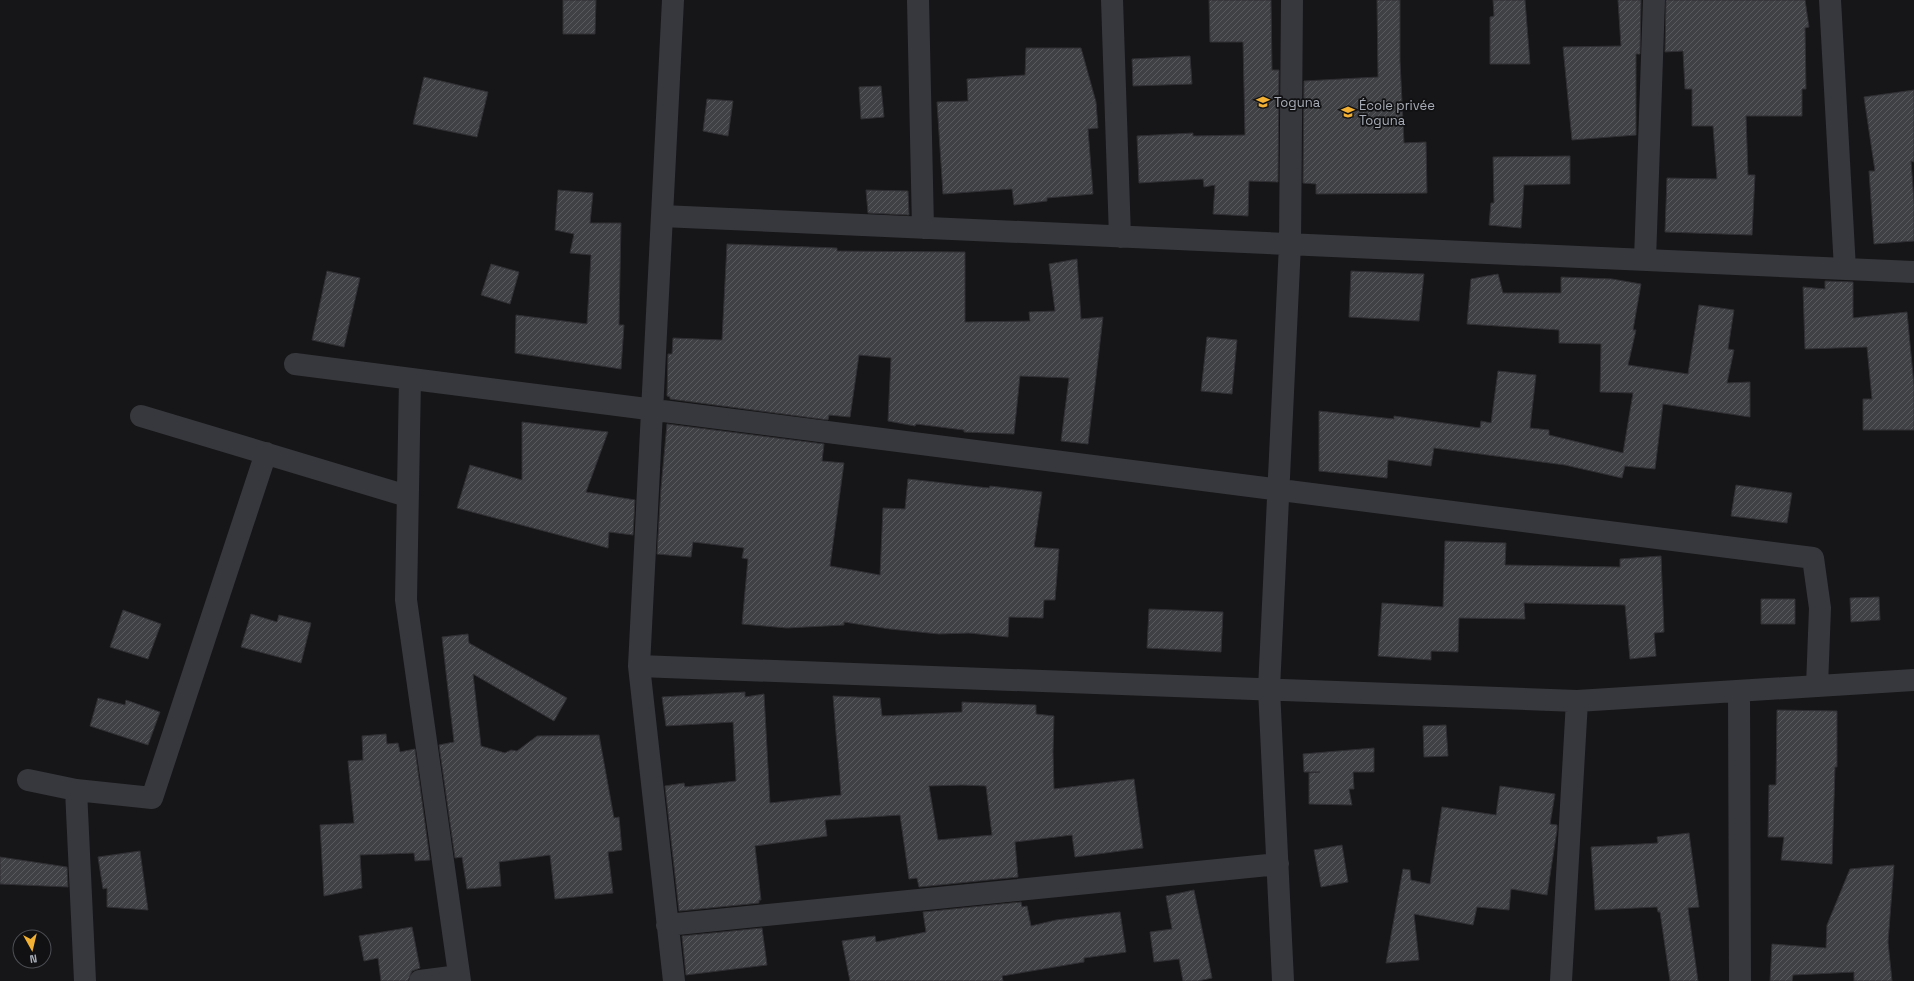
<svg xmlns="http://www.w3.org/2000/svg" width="1914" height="981" font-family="'Space Grotesk',sans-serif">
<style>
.building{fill:url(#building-hatch);stroke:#303034;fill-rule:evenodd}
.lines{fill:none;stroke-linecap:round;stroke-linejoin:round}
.street{stroke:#37383d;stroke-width:22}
.labels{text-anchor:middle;stroke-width:3.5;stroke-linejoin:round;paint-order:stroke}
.poi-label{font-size:13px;fill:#a8adb8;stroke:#111113;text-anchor:start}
</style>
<defs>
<pattern id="building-hatch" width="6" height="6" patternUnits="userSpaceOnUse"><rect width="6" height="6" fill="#404145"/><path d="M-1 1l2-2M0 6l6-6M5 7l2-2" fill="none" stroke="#595a5e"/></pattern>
</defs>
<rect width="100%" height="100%" fill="#161618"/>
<path class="building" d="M563,0h33l-1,34h-32z
M1209,0h62l1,70h7l-1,112 -29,-1 -1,35 -35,-2 2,-29 -11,2 -1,-8 -64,4 -2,-47 56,-3v3l52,-1 -2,-93h-33z
M1377,0h23v61l4,82 22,-1 1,51 -111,1v-10l-13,-1 1,-102 74,-4z
M1493,0h32l5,64h-40v-47l4,-1z
M1618,0h23l-1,54h-4v81l-64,5 -9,-93 58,-1z
M1666,0h139l4,27 -4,1 1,61h-4v27h-56l2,59h7l-3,60 -87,-3 2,-54 50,1 -4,-53h-21v-37h-7l-2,-38 -18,1z
M1026,48h55l15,54 2,26 -10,1 5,65 -46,4v3l-33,4 -2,-16 -69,5 -6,-92 31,-1 -1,-22 58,-4z
M1190,56l2,28 -59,2 -1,-27z
M424,77l64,15 -11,45 -64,-13z
M881,86l3,31 -23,2 -2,-32z
M1914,90v72l-3,-1 3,41v39l-40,3 -5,-73h6l-11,-74z
M707,99l26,2 -5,35 -25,-5z
M1570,156v28l-46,1 -3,43 -32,-3 2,-22h3l-1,-46z
M558,190l35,3 -3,30h31l-2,102h5l-3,44 -106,-16 1,-38 71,9 4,-69 -21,-2 4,-19 -19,-4z
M866,190l42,1 1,24 -41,-2z
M727,244l110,4v3l128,1v70l65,-1 -1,-9 26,-1 -6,-47 28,-5 4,60 22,-2 -15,127 -27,-3 8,-63 -49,-2 -6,58 -50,-2v-2l-48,-6 -1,2 -27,-5 3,-63 -32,-3 -9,62 -21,-2 -1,5 -158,-21v-2l-3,-1 1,-42h4l1,-16 49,2z
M491,264l28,8 -9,32 -29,-9z
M327,271l33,7 -16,69 -32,-7z
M1351,271l73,3 -5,47 -70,-4z
M1498,274l5,19h58v-16l51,2 29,5 -8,46h3l-8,35 60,9 11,-69 35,5 -6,39 6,1 -7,33 23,-1v35l-87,-13 -8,65 -30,-3 -3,12 -57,-13 -131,-17 -3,18 -43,-6 -1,18 -68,-7v-60l75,8v-3l86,12 1,-7 10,2 7,-52 38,4 -6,53 19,2v5l74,18 10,-60 -33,-1 1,-48 -42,-1v-13l-92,-6 4,-45z
M1825,281l28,1v36l54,-6 7,74v44h-51v-31h9l-5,-52 -62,2 -2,-62 22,2z
M1207,337l30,3 -5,54 -31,-3z
M522,422l86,10 -22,60 49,8 -2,35 -24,-3 -1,16 -151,-40 13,-43 52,15z
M667,424l157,20 -2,17 22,2 -14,103 50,9 3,-67 22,1 3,-30 81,9 1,-2 52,6 -8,55 25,2 -4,51h-11l-1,18 -34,-1 -1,20 -39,-4 -30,1 -49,-5 -46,-7v3l-57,3 -45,-4 6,-65 -6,-1 2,-10 -51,-6 -2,15 -34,-3 4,-66z
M1736,485l56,8 -5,30 -56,-7z
M1445,541l61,2 -1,22 115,2v-8l41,-3 3,76 -10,1 2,23 -26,3 -5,-54 -101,-2 1,16 -66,-1 -1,34 -27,-1v9l-53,-4 4,-53 61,4z
M1879,597l1,23 -29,2 -1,-24z
M1761,599h34v25h-34z
M1149,609l74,3 -2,40 -74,-4z
M123,610l38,14 -13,35 -38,-12z
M251,614l26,8 2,-7 32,8 -10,40 -60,-16z
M468,634l1,9 98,55 -13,23 -81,-47 8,72 24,7 6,-3 6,1 20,-15 62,-1 15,83 5,-1 3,33 -14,2 5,41 -58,6 -5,-44 -51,7 2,24 -34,3 -5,-32 -7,1 -16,-113 15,-3 -12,-105z
M745,692v5l19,-3 6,109 71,-8 -8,-99 47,2 2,18 80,-4v-10l74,3v9l18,2 -1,36 1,37 80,-10 9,69 -68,9 -3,-22 -57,7 3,35 -99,10 -2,-9 -8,1 -9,-64 -75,5 2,16 -72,10 6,54h-2v3l-80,8 -14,-125 19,-3 1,4 51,-6 -3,-59 -67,4 -4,-29zM962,785l24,1 6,49 -54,5 -9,-54z
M98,698l27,7 1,-5 34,12 -12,33 -58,-19z
M1777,710l60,1v56h-2l-3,97 -51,-4 3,-23h-16l1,-52h7z
M1446,725l2,31 -24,1 -1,-31z
M386,734l1,10 11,-1 2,9 15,-3 15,111 -15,1 -1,-8 -54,2 2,33 -38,8 -4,-71 34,-2 -6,-62 15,-1 -1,-24z
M1374,748v24h-21l1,17h-5l3,16 -43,-1v-31l11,-1h-16l-1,-18z
M1500,786l55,8 -5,30 7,1v5l-10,65 -36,-6 -2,21 -32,-3 -4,18 -59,-11 5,46 -33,3 17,-94 7,1 1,10 19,4 12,-77 54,8z
M1689,833l10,74 -11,1 10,73h-28l-10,-69h-2l-1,-5 -62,3 -4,-63 67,-4 -1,-6z
M1342,845l6,37 -27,5 -7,-37z
M140,851l8,59 -41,-3v-19l-4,1 -5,-32z
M0,857l67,10 1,20 -68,-3z
M1894,865l-6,77 4,39h-38v-9l-61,3 -1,6h-22l2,-37 54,4 1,-23 23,-56z
M1194,890l18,88 -14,3h-15l-4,-22 -25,3 -4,-30 22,-3 -6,-33z
M1021,902l1,5 5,-1 4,20 25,-6 64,-8 6,40 -42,6v4l-82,14 1,5h-153l-8,-40 33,-5 1,6 50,-10 -3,-20z
M412,927l8,41 -8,3 -4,10h-27l-3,-23 -14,3 -5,-25z
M762,928l5,37 -81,10 -4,-39z"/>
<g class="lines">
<path class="street" d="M673,0l-34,666 35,315
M918,0l5,228
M1112,0l8,237
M1830,0l15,269
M662,216l1252,56
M1645,260l9,-260
M295,364l1518,194 7,50 -3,78
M410,379l-4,221 54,381
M141,416l266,80
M639,666l938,35 337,-21
M1739,691l1,290
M28,780l48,10 76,8 114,-345
M76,790l9,191
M667,925l611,-61
M420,981l39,-5
M1283,981l-14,-292 21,-445 2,-244
M1561,981l16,-280"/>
</g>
<defs>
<g id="school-bare" transform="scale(1.08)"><path d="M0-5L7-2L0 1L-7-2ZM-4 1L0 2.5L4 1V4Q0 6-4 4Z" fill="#f2b134" stroke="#111113" stroke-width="2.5" paint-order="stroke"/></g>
</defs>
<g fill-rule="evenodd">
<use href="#school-bare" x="1263" y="102"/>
<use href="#school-bare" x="1348" y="112"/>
</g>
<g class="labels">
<g class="poi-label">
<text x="1274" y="107">Toguna</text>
<text x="1359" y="110">École privée<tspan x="1359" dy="15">Toguna</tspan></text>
</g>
</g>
<g transform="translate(32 949) rotate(172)"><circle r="19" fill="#111113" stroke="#4d4f55"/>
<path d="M0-3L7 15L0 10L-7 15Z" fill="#f2b134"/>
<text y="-6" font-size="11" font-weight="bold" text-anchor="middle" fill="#a8adb8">N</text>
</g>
</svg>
